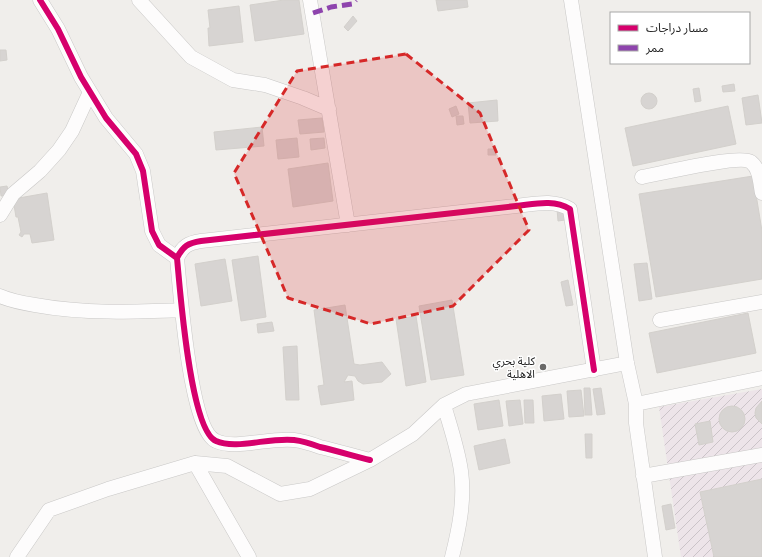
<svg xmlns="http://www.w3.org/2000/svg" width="762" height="557" font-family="Cabin,'Noto Sans Arabic',sans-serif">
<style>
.industrial{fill:url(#industrial-furrows)}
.building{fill:#d7d4d2;stroke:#d3d0cc}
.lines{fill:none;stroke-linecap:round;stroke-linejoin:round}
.minor-casing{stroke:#c9c8c7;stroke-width:15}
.minor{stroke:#fdfcfc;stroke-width:14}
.quiet{stroke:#8e44ad;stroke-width:5;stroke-dasharray:10 5;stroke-linecap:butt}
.cycleway-casing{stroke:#fff;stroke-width:8}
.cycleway{stroke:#d6006c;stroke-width:6}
.marked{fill:#d62828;fill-opacity:0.2;stroke:#d62828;stroke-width:3;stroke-dasharray:8 5;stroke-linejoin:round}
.poi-dot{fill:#6a6968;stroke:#fff;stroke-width:1.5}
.labels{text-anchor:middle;stroke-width:3;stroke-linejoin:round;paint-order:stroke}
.poi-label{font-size:11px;fill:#222;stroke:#fff;text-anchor:end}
</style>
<defs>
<pattern id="industrial-furrows" width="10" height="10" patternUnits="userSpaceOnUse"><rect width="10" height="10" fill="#ede4e9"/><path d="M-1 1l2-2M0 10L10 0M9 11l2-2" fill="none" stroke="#cbc3c8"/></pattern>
</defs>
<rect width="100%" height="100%" fill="#f0eeeb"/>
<path class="industrial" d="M762,389v168h-81l-22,-150z"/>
<path class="building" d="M284,0h15l5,34 -49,7 -5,-36z
M436,0h31l1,7 -30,4z
M239,6l4,36 -34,4 -1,-18h2l-2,-18z
M353,16l4,5 -9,10 -4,-4z
M0,50h6l1,10 -7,1z
M734,84l1,7 -12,1 -1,-6z
M699,88l2,13 -6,1 -2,-13z
M641 101a8 8 0 1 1 16 0a8 8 0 1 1-16 0Z
M758,95l4,28 -16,2 -4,-27z
M497,100l1,21 -28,2 -2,-20z
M456,106l3,8 -7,3 -3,-8z
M728,106l8,38 -103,22 -8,-38z
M456,116h7l1,8 -7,1z
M322,118l2,14 -24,2 -2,-14z
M262,127l2,19 -48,4 -2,-18z
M297,138l2,19 -21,2 -2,-19z
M324,138l1,10 -14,2 -1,-11z
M488,149h7l1,6h-8z
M328,163l5,38 -40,6 -5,-38z
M753,176l9,55v48l-106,18 -17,-103z
M7,186l2,9 -8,1 -1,-9z
M47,193l7,47 -22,3 -2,-9h-6l-2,3 -3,-2 2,-3 -3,-15h-2l-3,-18z
M557,209h7l1,11 -7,1z
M258,256l8,61 -25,4 -9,-61z
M225,259l7,42 -31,5 -6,-42z
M647,263l5,36 -13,2 -5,-37z
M568,280l5,25 -7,1 -5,-24z
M452,300l12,75 -33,5 -12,-74z
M345,305l9,59 6,1 22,-3 9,12 -9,8 -19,2 -5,-3 -3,-5 -7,-1 -4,7 8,-1 2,19 -33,5 -3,-19 6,-1 -10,-75z
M748,313l8,40 -99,20 -8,-40z
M416,316l10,66 -20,4 -10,-67z
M272,322l2,9 -16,2 -1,-9z
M297,346l2,54h-13l-3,-53z
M584,388h6l2,27h-7z
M601,388l4,26 -8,1 -4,-26z
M581,390l3,26 -15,1 -2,-26z
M561,394l3,25 -20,2 -2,-25z
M499,400l4,26 -25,4 -4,-26z
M520,400l3,24 -14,2 -3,-25z
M524,400h9l1,23h-9z
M762,401v23l-6,-6 -1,-5 1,-5z
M719 419a13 13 0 1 1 26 0a13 13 0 1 1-26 0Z
M710,421l3,21 -14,3 -4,-21z
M585,434h7v24h-6z
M505,439l5,24 -31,7 -5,-24z
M762,479v78h-48l-14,-65z
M671,504l4,24 -9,2 -4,-24z"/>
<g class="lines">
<g class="minor-casing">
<path id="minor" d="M40,0l18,29 23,48 25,41 30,36 7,17 9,60 7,14 18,13
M139,0l52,57 42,23 32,5 38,13 26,11
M310,0l38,225
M571,0l56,363 9,41
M642,177c17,-3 98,-23 109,-15 9,7 9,21 11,31
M0,215l13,-21 27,-23 19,-21 13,-19 18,-39
M0,296c11,5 23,7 35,9 49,9 98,7 147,5
M660,320l102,-18
M444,405c6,21 14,44 17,66 4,29 -2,58 -9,86
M370,460c-16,-4 -33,-9 -50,-13 -8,-3 -17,-6 -26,-7 -24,-3 -58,10 -78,1 -26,-11 -36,-152 -39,-183 6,-12 11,-15 24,-17l315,-35c19,-2 37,-7 54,3l24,161
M195,463l54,94
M643,476l119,-21
M17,557l32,-47 59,-21 87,-26 32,3 53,28 30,-5 60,-29 43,-26 31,-29 22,-11 161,-31
M655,557l-19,-134v-19l126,-26"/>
</g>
<use href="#minor" class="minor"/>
<path class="quiet" d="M313,13l18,-6 21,-3 4,-4"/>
<g class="cycleway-casing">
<path id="cycleway" d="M40,0l18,29 23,48 25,41 30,36 7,17 9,60 7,14 18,13
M370,460c-16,-4 -33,-9 -50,-13 -8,-3 -17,-6 -26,-7 -24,-3 -58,10 -78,1 -26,-11 -36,-152 -39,-183 6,-12 11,-15 24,-17l315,-35c19,-2 37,-7 54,3l24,161"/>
</g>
<use href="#cycleway" class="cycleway"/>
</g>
<path class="marked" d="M406,54l74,59 49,117 -76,76 -82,18 -83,-26 -54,-125 63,-102z"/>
<circle class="poi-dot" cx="543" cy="367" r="4"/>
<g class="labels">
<g class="poi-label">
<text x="535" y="365">كلية بحري<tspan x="535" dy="13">الاهلية</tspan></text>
</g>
</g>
<rect x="610" y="12" width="140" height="52" fill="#ffffff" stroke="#a7a7a7"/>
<rect x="618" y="25" width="20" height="6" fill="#d6006c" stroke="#a7a7a7"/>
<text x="646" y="32" font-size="12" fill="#222222">مسار دراجات</text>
<rect x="618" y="45" width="20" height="6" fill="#8e44ad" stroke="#a7a7a7"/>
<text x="646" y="52" font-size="12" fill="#222222">ممر</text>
</svg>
